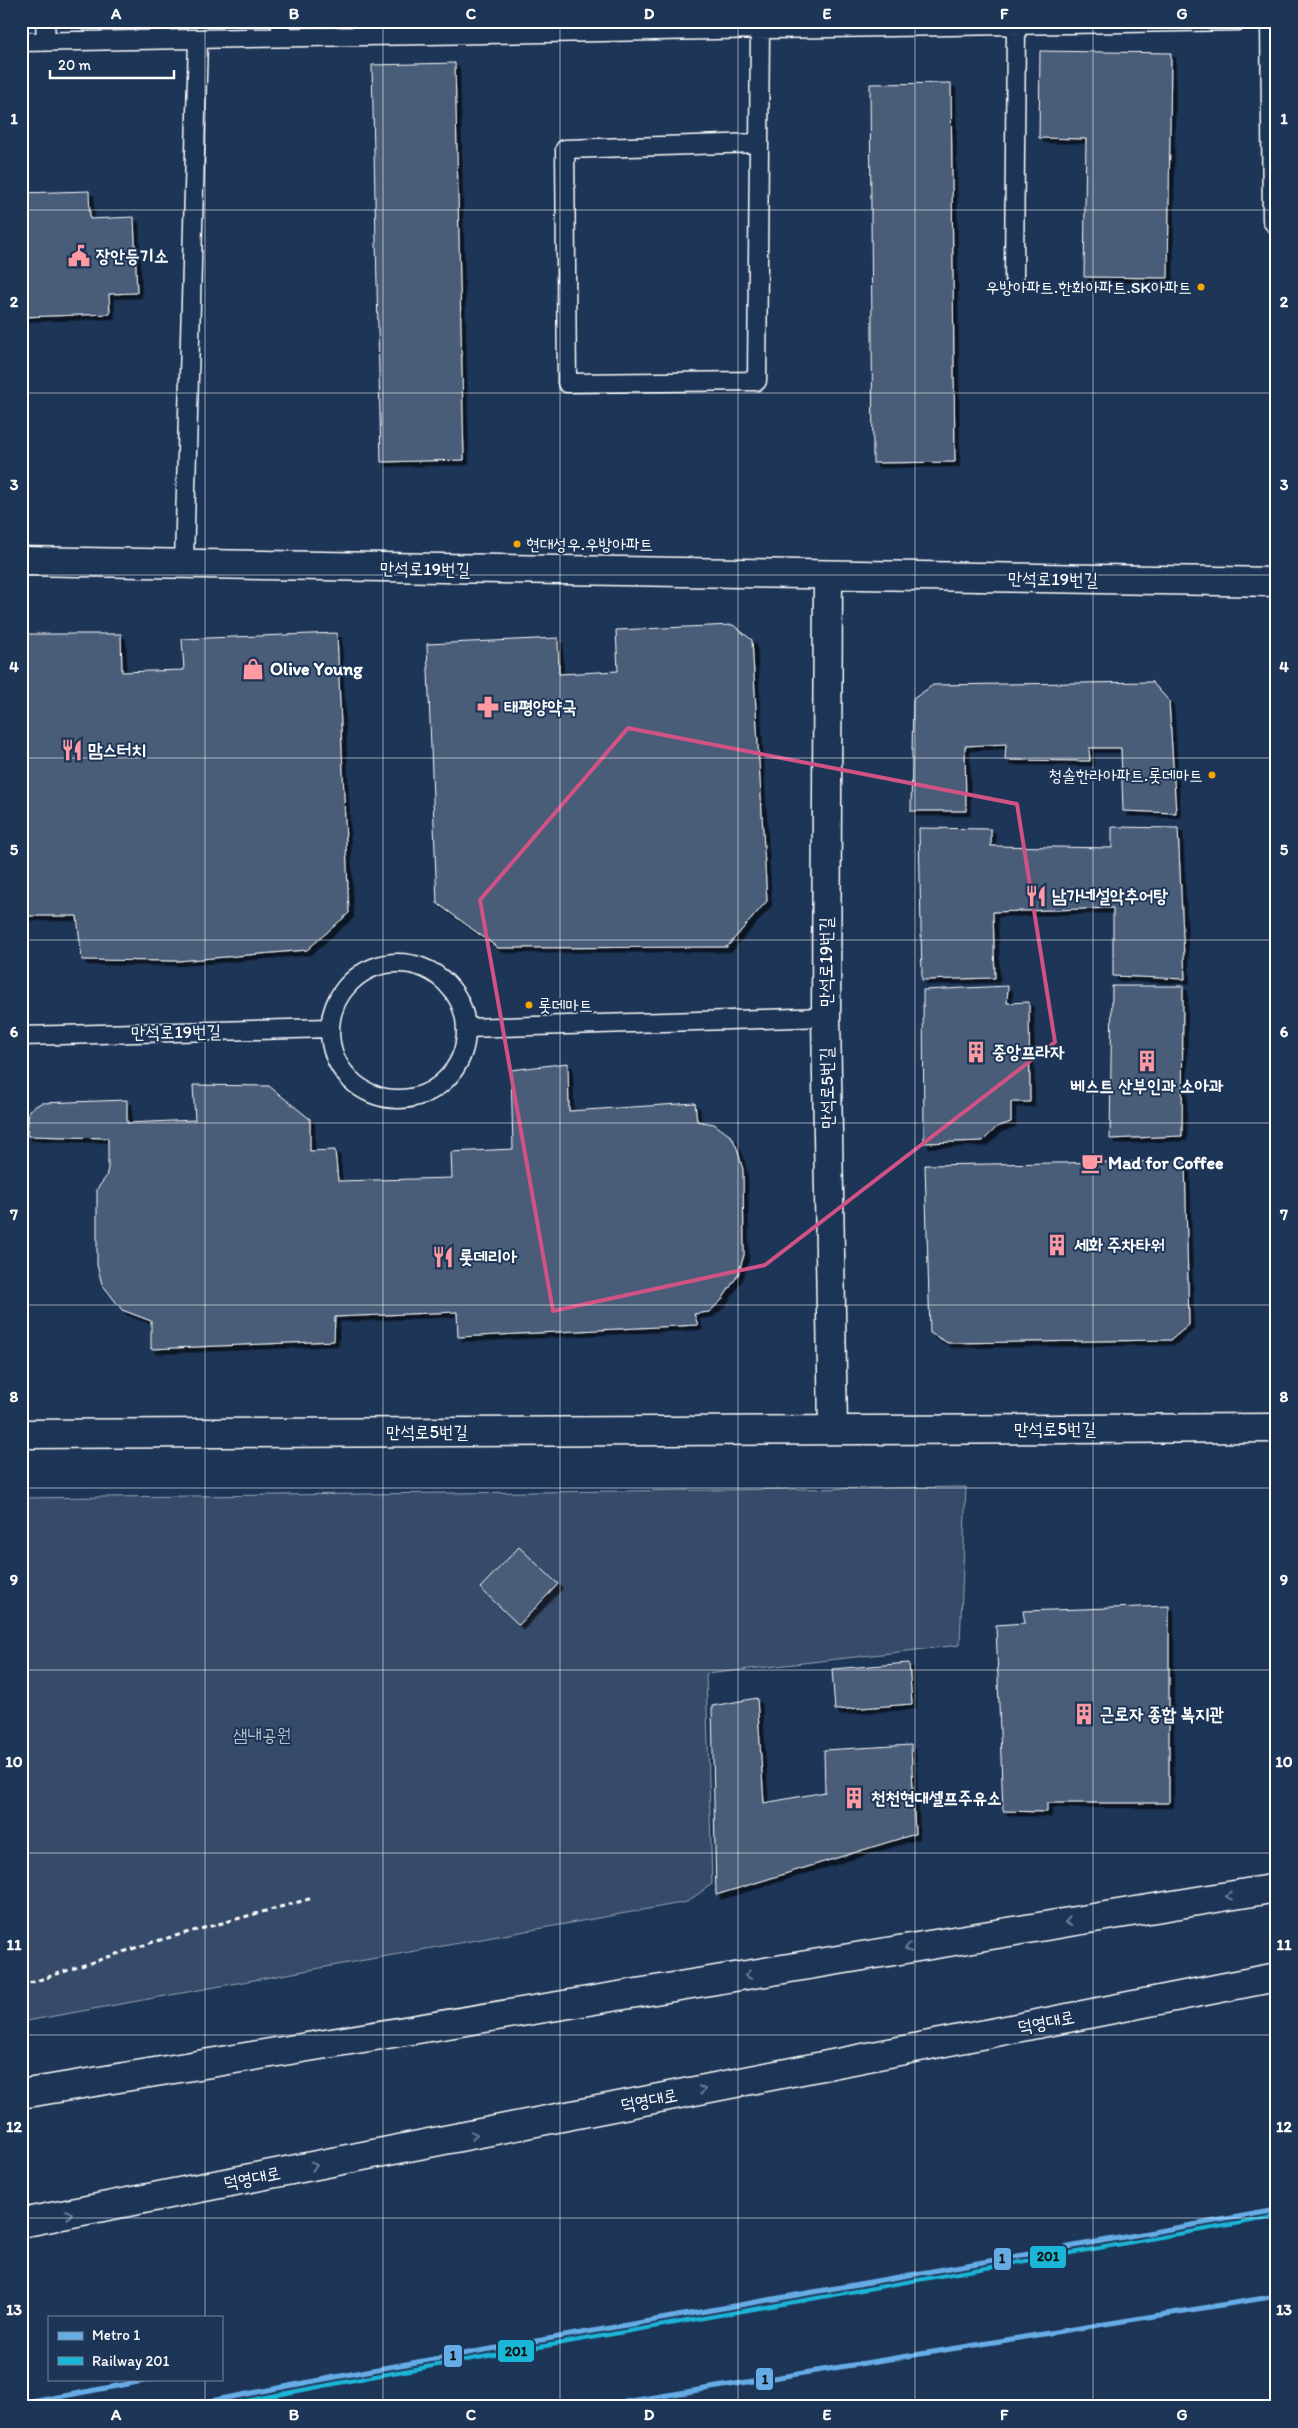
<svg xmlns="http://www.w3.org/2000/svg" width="1298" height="2428" font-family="Itim,'Poor Story',sans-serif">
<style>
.green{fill:#364b69;stroke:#9aa5b4}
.building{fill:#4a5d79;stroke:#fff;filter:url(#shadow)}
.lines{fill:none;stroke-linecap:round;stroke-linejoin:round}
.service-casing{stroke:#fff;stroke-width:21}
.tertiary-casing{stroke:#fff;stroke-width:31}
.secondary-casing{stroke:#fff;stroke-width:31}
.path{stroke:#fff;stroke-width:3;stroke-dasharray:5 4;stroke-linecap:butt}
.service{stroke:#1d3557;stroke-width:18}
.tertiary{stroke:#1d3557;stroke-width:28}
.secondary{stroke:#1d3557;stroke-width:28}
.rail-1-casing{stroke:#1d3557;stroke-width:9}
.rail-1{stroke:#1ab6d8;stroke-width:5}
.metro-1-casing{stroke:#1d3557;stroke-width:9}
.metro-1{stroke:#66ade7;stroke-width:5}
.oneway{stroke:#6c7c92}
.marked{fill:none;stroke:#d15284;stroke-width:4;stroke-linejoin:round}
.grid{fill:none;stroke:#fff;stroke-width:1;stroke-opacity:0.55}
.bus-dot{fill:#f7a600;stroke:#1d3557;stroke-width:2}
.labels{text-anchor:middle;stroke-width:4;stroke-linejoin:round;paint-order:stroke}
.bus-label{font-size:17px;fill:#fff;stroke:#1d3557;text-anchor:end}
.poi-label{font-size:18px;font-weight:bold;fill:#fff;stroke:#1d3557;text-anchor:start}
.street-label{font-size:18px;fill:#fff;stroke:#1d3557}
.park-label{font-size:18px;fill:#b9c0ca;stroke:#1d3557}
.line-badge{stroke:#1d3557;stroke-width:2}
.pale-badge-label{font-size:14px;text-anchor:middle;font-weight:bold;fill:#111}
.neatline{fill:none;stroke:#fff;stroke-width:2}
.grid-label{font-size:16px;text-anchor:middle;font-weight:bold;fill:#fff}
</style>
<defs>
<filter id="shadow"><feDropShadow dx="4.5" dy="4.5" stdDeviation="0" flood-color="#0009"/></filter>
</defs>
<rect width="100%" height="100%" fill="#1d3557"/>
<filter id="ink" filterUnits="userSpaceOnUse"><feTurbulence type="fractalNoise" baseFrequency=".02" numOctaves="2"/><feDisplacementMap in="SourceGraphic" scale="10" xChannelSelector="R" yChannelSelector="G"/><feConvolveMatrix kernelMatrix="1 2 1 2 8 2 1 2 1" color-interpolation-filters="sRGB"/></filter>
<g filter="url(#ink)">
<path class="green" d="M966,1487l-6,158 -254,29 6,210 -25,18 -666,120v-524z"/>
<path class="building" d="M1040,51l131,2 -3,225 -84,-1 2,-138 -47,-1z
M455,63l9,397 -83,2 -9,-397z
M951,83l4,379 -82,1 -3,-379z
M89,191l1,28 44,-2 3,76 -28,1 1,20 -89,3v-124z
M733,625l19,15 15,261 -40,46 -229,1 -61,-45 -10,-259 131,-6 1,36 59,-3 -2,-41z
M337,633l12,280 -42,37 -129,11 -96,-1 -5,-44h-56v-282h100l1,38 62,-2 -2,-31z
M1152,682l17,19 7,112 -53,-2 -2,-63h-32l1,13 -85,-1 1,-16 -41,2 1,65h-55l2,-112 20,-14z
M1112,827l66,1 7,151 -72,-3v-68l-120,4 2,66 -73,2 -3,-152 72,1v17l121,2z
M1008,986l-1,17 22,-1 1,100h-19v20l-14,5 -14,14 -59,2 -1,-153z
M1112,986h71l-1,150 -72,3z
M568,1063l1,48 126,-8 2,18 17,3 18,13 5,11 6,22 1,85 -6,20 -17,26 -12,11 -15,2 4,11 -240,12 -1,-25 -122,5 -1,24 -183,8v-28l-29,-11 -20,-26 -5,-19v-76l9,-12 2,-9v-30l-81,-2 2,-26 12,-7 86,-3v23l68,-3 -2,-35 76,1 41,33v32l25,-1 3,31 114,-3 -1,-26 62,-3 -2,-79z
M1185,1161l4,164 -18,15 -223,3 -18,-10 -5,-168z
M519,1547l39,37 -39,41 -39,-37z
M1169,1606v197h-122v9l-44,-1 -7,-186 29,-2 -2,-12z
M909,1663l3,41 -77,6 -3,-41z
M757,1698l7,105 61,-11 -1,-42 87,-5 4,89 -199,61 -4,-189z"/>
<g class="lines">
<g class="service-casing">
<path id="service" d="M45,21l1,20
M281,21v16
M21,42l1217,-21
M758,143l-193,6 2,234 190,-2 3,-352
M1014,277l2,-252
M184,564l14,-525
M330 1031a68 68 0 1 1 136 0a68 68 0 1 1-136 0Z
M466,1028l360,-11
M21,1036l309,-8"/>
</g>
<g class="tertiary-casing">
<path id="tertiary" d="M21,561l1256,21
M828,576l-2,441 7,413
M21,1434l1256,-6"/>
</g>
<g class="secondary-casing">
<path id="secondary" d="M1275,21l2,198
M21,2094l1256,-206
M21,2223l1256,-246"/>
</g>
<path class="path" d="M21,1986l132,-44 160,-44"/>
<use href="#service" class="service"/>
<use href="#tertiary" class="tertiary"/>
<use href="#secondary" class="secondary"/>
<g class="rail-1-casing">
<path id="rail-1" d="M213,2407l160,-31 904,-160"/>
</g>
<use href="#rail-1" class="rail-1"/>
<g class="metro-1-casing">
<path id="metro-1" d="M21,2404l133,-25
M179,2407l193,-37 905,-160
M594,2407l683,-111"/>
</g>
<use href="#metro-1" class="metro-1"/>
</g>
<defs><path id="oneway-chevron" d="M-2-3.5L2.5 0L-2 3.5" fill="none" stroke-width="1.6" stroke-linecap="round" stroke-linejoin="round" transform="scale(1.25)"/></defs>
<g class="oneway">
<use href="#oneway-chevron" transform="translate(1229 1896) rotate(171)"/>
<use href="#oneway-chevron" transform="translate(1068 1922) rotate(171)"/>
<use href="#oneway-chevron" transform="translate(908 1948) rotate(171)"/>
<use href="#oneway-chevron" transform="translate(748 1975) rotate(171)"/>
<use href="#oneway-chevron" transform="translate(702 2090) rotate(-11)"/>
<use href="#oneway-chevron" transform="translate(474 2135) rotate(-11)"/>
<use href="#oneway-chevron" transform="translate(314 2166) rotate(-11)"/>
<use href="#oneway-chevron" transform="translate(69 2214) rotate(-11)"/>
</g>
</g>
<path class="marked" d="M628,728l389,76 38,238 -290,223 -212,46 -73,-411z"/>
<path class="grid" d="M205,21v2296M383,21v2386M560,21v2386M738,21v2386M915,21v2386M1093,21v2386M21,210h1256M21,393h1256M21,575h1256M21,758h1256M21,940h1256M21,1123h1256M21,1305h1256M21,1488h1256M21,1670h1256M21,1853h1256M21,2035h1256M21,2218h1256M205,2379v28"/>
<defs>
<g id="civic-bare" transform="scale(1.725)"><path d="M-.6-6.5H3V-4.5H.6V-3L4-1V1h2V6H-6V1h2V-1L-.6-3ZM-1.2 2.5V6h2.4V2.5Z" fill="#ff9aa2" stroke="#1d3557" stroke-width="2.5" paint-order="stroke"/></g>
<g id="shop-bare" transform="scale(1.725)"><path d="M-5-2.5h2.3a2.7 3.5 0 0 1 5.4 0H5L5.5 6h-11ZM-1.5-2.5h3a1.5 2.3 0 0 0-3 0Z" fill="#ff9aa2" stroke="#1d3557" stroke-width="2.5" paint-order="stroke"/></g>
<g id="pharmacy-bare" transform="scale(1.725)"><path d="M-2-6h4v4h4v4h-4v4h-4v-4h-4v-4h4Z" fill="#ff9aa2" stroke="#1d3557" stroke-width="2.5" paint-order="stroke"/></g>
<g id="restaurant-bare" transform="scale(1.725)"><path d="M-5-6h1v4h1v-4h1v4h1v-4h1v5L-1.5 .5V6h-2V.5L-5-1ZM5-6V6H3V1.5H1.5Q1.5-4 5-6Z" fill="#ff9aa2" stroke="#1d3557" stroke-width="2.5" paint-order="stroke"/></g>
<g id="building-bare" transform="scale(1.725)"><path d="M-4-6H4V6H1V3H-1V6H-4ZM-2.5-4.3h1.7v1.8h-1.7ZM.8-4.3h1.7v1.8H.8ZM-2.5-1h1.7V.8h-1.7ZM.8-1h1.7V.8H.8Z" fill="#ff9aa2" stroke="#1d3557" stroke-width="2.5" paint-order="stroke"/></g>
<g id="cafe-bare" transform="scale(1.725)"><path d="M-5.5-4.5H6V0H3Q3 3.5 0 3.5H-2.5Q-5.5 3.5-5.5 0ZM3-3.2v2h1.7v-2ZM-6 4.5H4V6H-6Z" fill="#ff9aa2" stroke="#1d3557" stroke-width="2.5" paint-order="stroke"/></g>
</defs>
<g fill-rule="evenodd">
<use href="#civic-bare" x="79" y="256"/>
<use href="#shop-bare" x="253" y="669"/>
<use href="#pharmacy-bare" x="488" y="707"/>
<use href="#restaurant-bare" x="72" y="750"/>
<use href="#restaurant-bare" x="1036" y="896"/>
<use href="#building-bare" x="976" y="1052"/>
<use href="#building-bare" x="1147" y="1061"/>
<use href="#cafe-bare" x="1092" y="1163"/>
<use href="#building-bare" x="1057" y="1245"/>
<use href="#restaurant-bare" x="443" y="1257"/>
<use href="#building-bare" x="1084" y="1714"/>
<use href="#building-bare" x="854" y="1798"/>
</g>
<g class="bus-dot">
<circle cx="1201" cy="287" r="4.5"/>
<circle cx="517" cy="544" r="4.5"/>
<circle cx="1212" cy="775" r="4.5"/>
<circle cx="529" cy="1005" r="4.5"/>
</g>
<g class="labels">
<g class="bus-label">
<text x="1192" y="293">우방아파트.한화아파트.SK아파트</text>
<text x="526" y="550" text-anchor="start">현대성우.우방아파트</text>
<text x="1203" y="781">청솔한라아파트.롯데마트</text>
<text x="538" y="1011" text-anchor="start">롯데마트</text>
</g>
<g class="poi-label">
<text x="96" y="262">장안등기소</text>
<text x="270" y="675">Olive Young</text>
<text x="504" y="713">태평양약국</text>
<text x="88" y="756">맘스터치</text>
<text x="1052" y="902">남가네설악추어탕</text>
<text x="992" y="1058">중앙프라자</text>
<text x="1147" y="1092" text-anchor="middle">베스트 산부인과 소아과</text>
<text x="1108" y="1169">Mad for Coffee</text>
<text x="1074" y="1251">세화 주차타워</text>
<text x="459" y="1263">롯데리아</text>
<text x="1100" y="1720">근로자 종합 복지관</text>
<text x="871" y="1804">천천현대셀프주유소</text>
</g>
<g class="street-label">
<text transform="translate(425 569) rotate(1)" y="6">만석로19번길</text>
<text transform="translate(1053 579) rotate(1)" y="6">만석로19번길</text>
<text transform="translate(826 962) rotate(-90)" y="6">만석로19번길</text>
<text transform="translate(176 1032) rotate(-1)" y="6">만석로19번길</text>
<text transform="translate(827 1088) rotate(-91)" y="6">만석로5번길</text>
<text x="1055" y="1435">만석로5번길</text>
<text x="427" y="1438">만석로5번길</text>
<text transform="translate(1046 2022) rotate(-11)" y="6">덕영대로</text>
<text transform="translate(649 2100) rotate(-11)" y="6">덕영대로</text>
<text transform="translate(252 2178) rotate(-11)" y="6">덕영대로</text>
</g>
<g class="park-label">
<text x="262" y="1741">샘내공원</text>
</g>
</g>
<g class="line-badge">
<rect x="1029" y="2245" width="38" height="24" rx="5" fill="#1ab6d8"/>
<rect x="993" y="2247" width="19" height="24" rx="5" fill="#66ade7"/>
<rect x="497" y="2339" width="38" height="24" rx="5" fill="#1ab6d8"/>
<rect x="443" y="2344" width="20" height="24" rx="5" fill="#66ade7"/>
<rect x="755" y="2367" width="19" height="24" rx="5" fill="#66ade7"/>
</g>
<g class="pale-badge-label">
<text x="1048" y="2261">201</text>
<text x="1002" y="2263">1</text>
<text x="516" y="2356">201</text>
<text x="453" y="2360">1</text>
<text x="765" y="2384">1</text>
</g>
<rect width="1298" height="2428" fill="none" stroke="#1d3557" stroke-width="55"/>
<rect x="48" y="2316" width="175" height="65" fill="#1d3557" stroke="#77869a"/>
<rect x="58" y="2332" width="25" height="8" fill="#66ade7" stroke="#77869a"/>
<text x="92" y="2340" font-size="15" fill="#ffffff">Metro 1</text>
<rect x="58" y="2357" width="25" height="8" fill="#1ab6d8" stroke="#77869a"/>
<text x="92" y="2366" font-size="15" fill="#ffffff">Railway 201</text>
<path d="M50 70v8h124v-8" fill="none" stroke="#ffffff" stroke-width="2.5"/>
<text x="58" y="70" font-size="15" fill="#ffffff" stroke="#1d3557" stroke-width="4" paint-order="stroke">20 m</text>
<rect x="28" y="28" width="1242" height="2372" class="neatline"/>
<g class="grid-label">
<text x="116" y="19">A</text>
<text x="294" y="19">B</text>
<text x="471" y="19">C</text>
<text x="649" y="19">D</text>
<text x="827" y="19">E</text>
<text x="1004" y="19">F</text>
<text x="1182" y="19">G</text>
<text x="14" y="124">1</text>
<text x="1284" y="124">1</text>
<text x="14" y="307">2</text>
<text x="1284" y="307">2</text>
<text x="14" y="490">3</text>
<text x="1284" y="490">3</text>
<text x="14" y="672">4</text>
<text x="1284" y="672">4</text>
<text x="14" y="855">5</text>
<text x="1284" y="855">5</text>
<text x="14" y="1037">6</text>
<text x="1284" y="1037">6</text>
<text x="14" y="1220">7</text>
<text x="1284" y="1220">7</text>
<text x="14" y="1402">8</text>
<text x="1284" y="1402">8</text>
<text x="14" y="1585">9</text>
<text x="1284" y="1585">9</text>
<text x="14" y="1767">10</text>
<text x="1284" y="1767">10</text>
<text x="14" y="1950">11</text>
<text x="1284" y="1950">11</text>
<text x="14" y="2132">12</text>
<text x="1284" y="2132">12</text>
<text x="14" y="2315">13</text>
<text x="1284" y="2315">13</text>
<text x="116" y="2420">A</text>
<text x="294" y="2420">B</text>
<text x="471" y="2420">C</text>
<text x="649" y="2420">D</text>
<text x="827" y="2420">E</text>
<text x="1004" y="2420">F</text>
<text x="1182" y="2420">G</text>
</g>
</svg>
